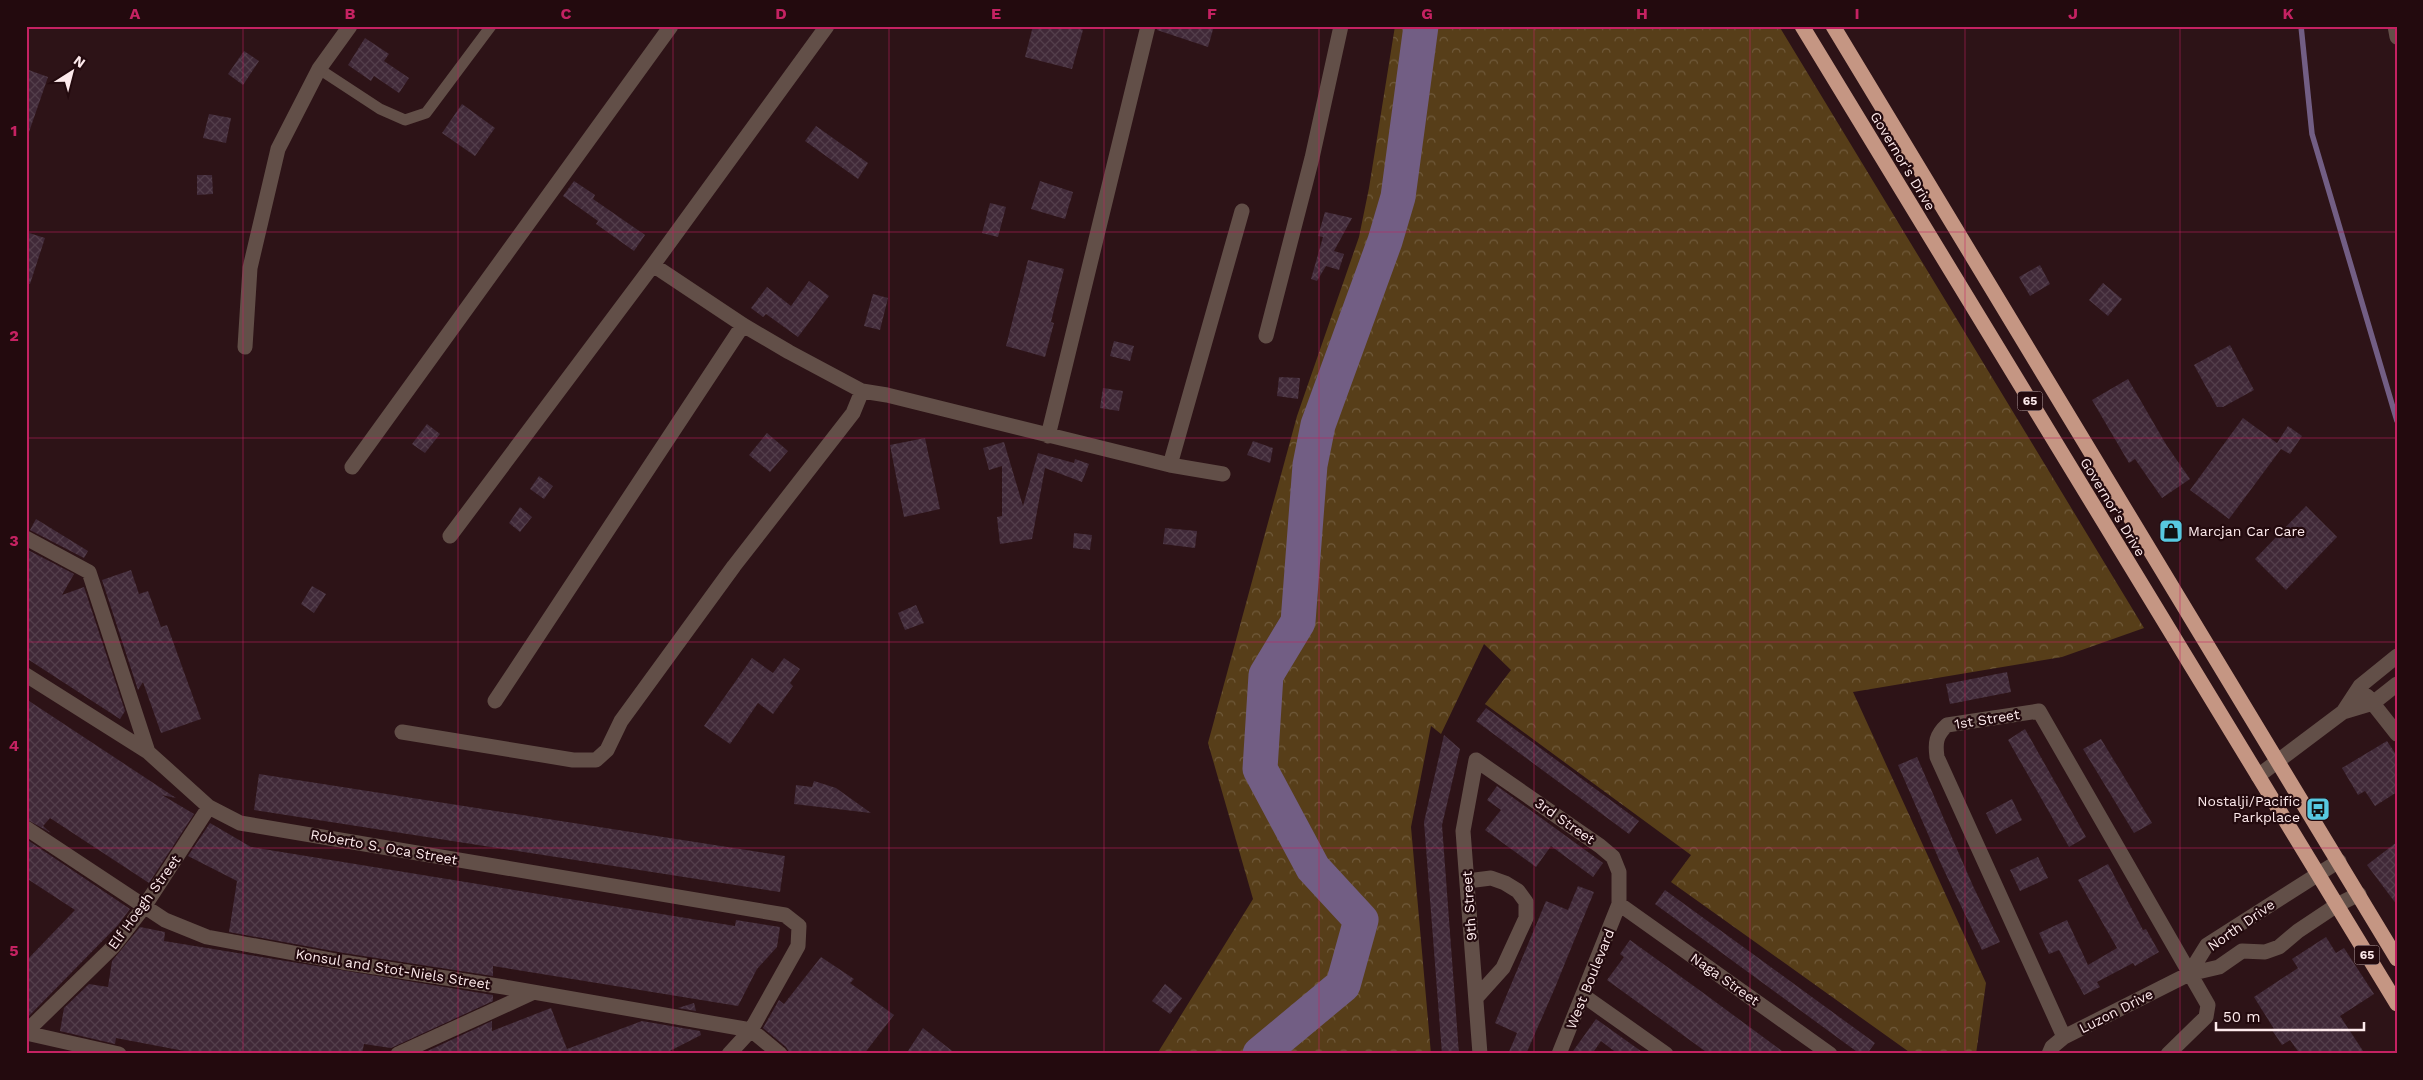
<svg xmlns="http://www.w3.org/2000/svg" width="2423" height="1080" font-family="'Work Sans',sans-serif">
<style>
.forest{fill:url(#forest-crowns)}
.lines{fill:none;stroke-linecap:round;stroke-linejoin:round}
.stream{stroke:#725e84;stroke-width:5.5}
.river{stroke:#725e84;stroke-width:35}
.building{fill:url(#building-cross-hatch)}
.lane{stroke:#624f48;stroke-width:11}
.street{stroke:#624f48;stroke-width:15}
.highway{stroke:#c59683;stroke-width:15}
.grid{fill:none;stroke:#c52262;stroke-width:1;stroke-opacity:0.55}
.labels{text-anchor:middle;stroke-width:4.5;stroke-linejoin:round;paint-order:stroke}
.shield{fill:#230a0e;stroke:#bca7a9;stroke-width:1}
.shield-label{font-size:12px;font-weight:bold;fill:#fdeaec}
.street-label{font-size:14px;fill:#fdeaec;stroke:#230a0e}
.poi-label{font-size:14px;fill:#fdeaec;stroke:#230a0e;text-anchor:start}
.neatline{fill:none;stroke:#c52262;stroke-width:2}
.grid-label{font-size:16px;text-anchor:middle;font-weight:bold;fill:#c52262}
</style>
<defs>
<pattern id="forest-crowns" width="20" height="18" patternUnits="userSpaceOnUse" patternTransform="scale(1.25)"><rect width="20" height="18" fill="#573e19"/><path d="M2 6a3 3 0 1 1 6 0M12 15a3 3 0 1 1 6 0" fill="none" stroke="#705a3b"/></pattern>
<pattern id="building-cross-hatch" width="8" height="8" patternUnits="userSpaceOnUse" patternTransform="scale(1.25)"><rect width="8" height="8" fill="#402938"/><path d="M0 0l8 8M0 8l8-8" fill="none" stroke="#533e4b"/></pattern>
</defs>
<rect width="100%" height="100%" fill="#2d1317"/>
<path class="forest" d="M1395,26h384l365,602 -82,29 -209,35 133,291 -10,71h-64l-241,-172 20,-27 -206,-151 26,-34 -27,-26 -43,90 -10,-8 -20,101 20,227h-274l96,-155 -45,-156 89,-327 62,-179 10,-49z"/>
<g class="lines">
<path class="stream" d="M2301,26l11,108 85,287"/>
<path class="river" d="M1260,1054l83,-69 18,-65 -48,-52 -53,-99 6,-94 32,-53 12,-157 8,-40 67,-184 13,-44 23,-171"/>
</g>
<path class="building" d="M1033,26h36l14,4 -11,39 -47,-12z
M1157,26h57l-6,21 -51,-17z
M365,38l24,16 -5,7 25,17 -10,15 -25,-17 -3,5 -23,-16z
M244,51l15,10 -16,24 -15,-11z
M26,69l22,8 -19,55h-3z
M462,104l33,24 -20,28 -33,-23z
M209,114l22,4 -5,25 -23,-5z
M816,126l52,37 -10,16 -53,-38z
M197,175h15l1,19 -16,1z
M574,181l21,14 -2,4 52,36 -11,16 -38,-27 2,-3 -35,-25z
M1040,181l33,11 -8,27 -34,-10z
M990,203l16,4 -8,30 -16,-4z
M1325,212l27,6 -18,33 10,3 -5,16 -13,-4 -9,15 -6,-2 12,-42 -5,-1z
M26,232l19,6 -15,46h-4z
M1028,260l36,9 -13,53 3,1 -9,34 -39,-11z
M2040,265l10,19 -20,12 -11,-19z
M809,281l20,15 -31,41 -32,-23 -3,3 -12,-9 16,-21 24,19z
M2103,283l19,16 -14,17 -19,-16z
M873,294l15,4 -8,32 -16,-4z
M1114,341l20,5 -4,15 -20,-5z
M2230,345l24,45 -31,17h-6l-23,-42z
M1279,377l21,1 -2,21 -21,-3z
M2128,379l39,67 23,33 -28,19 -27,-39 -6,4 -37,-63z
M1103,388l20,3 -4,20 -19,-3z
M2243,418l34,25 11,-17 14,10 -12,18 -9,-5 -52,70 -39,-29z
M427,424l13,10 -15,19 -13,-9z
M767,433l21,18 -18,21 -21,-17z
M925,438l15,71 -36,8 -14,-72z
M1253,441l20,7 -3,15 -23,-8z
M1004,442l19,64 15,-53 36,10 1,-4 14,5 -7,18 -37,-14 -13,71 -32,5 -3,-27 5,-1v-50l-13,4 -6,-22z
M539,476l14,10 -9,13 -14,-10z
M2306,506l31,31 -51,53 -31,-31z
M520,507l12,10 -12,15 -11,-9z
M36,519l52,32 -4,7 -54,-28z
M1165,528l32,3 -2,17 -32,-4z
M1074,533l18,2 -2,15 -17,-2z
M26,549l48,25 -12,21 22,-8 41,124 -5,8 -94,-61z
M131,570l8,24 9,-3 13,36 6,-2 34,94 -40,14 -18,-51 -5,8 -36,-110z
M312,586l14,8 -12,19 -13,-9z
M916,605l8,18 -19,7 -7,-17z
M752,658l21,15 11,-15 16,11 -10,14 3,3 -20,28 -15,-11 -28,41 -26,-18z
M2007,672l4,20 -61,12 -4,-20z
M26,699l150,99 -14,-3 32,19 -45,69 -99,-65 -7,8 8,7 -25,-14z
M1486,708l153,113 -10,13 -153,-113z
M2025,729l61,108 -17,10 -61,-107z
M1444,735l16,14 -18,76 17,229h-17l-18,-232z
M2101,739l51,84 -18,10 -51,-84z
M2387,741l10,15v36l-22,14 -10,-15 -7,4 -16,-27z
M1917,757l56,129 27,56 -18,8 -41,-86 -43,-99z
M259,774l526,82 -5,36 -526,-82z
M814,781l22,7 35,25 -77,-9 2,-19 16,2z
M1497,786l106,77 -10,14 -42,-31 -15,21 -51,-37 16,-20 -14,-10z
M2012,799l10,21 -26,14 -10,-21z
M210,823l41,24 484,79 1,-6 44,7 -3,20 -20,22 -19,37 -245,-40v10l-149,-23 -115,-21 8,-51 -49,-25z
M26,839l104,70 -12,16 -92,94v-58l49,-51 -49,-32z
M2397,842v63l-30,-40z
M2038,857l10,21 -28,13 -10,-21z
M2108,864l35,66 3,-1 13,23 -24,14 -2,-3 -36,19 3,5 -16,8 -25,-45 -10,4 -10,-21 28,-13 21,45 29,-17 -39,-68z
M1578,886l16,6 -40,98 -28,64h-18l9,-21 -22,-10 51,-122 22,9z
M1665,890l210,153 -8,11h-7l-205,-150z
M140,927l25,5 -1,9 329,54v6l-102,47 -27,-4 -2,10h-162l-84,-16 -1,6 -55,-13 4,-23 25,-24 19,3 4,-26z
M2326,937l10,16 8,-5 30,46 -34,22 25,38h-65l-10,-14 -8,5 -10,-15 2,-1 -20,-32 44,-29 -6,-9z
M1630,940l72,52 84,62h-77l-102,-74 17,-23 -4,-3z
M821,957l33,22 -4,4 44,32 -30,39h-74l-4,-7 -23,-19 16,-28 5,4z
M1165,984l17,14 -12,16 -18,-13z
M694,1003l2,8 -18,-3z
M551,1008l16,41 75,-28 58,10 1,4 -37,19h-243l71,-33v10z
M1596,1019l49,35h-27l-17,-13 -9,13h-21z
M923,1028l33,26h-50z"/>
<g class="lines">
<path class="lane" d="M319,69l61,40 25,11 21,-7 65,-87"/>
<path class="street" d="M2395,26l2,11
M653,265l90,60 46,27 73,39 25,4 283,70 53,9
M1266,336l46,-178 29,-132
M245,347l5,-79 28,-119 41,-80 31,-43
M1048,436l100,-410
M1170,465l72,-254
M352,467l319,-441
M450,536l203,-271 174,-239
M26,538l63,34 59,180
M26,675l122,77 61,55 31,16 545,92 14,11 -1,20 -47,84 -22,24
M2367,696l30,38
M495,701l248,-376
M2343,712l30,-9 24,-19
M402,732l171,28h23l11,-10 14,-29 113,-155 119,-153 9,-22
M2258,776l85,-64 17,-26 37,-30
M26,828l139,92 42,17 135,25 162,25 247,43 29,24
M1467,881l24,-3 14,5 13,8 8,11v16l-23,50 -27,30
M1619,904l211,150
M2189,974l18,-29 132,-84
M1584,996l82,58
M26,1032l87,-85 31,-40 65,-100
M26,1033l93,21
M2064,1037l-127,-280c-2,-14 -1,-22 10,-32l92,-14 169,294 -2,12 -38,37
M398,1054l134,-61
M1480,1054l-17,-223 13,-71 124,86 13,11 6,15v32l-60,150
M2049,1054l3,-7 12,-10 125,-63 30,-7 23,-16 23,1 14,-5 19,-16 39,-26 22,-11"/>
<path class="highway" d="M1802,26l595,978
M1833,26l564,933"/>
</g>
<path class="grid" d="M243,26v1028M458,26v1028M673,26v1028M889,26v1028M1104,26v1028M1319,26v1028M1534,26v1028M1750,26v1028M1965,26v1028M2180,26v1028M26,232h2371M26,438h2371M26,642h2371M26,848h2371"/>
<defs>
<g id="shop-square" transform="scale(1.25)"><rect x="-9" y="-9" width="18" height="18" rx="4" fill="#57c9e1" stroke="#230a0e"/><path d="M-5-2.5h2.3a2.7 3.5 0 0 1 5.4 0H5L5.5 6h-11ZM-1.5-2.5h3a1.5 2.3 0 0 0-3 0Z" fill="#111"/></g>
<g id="bus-square" transform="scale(1.25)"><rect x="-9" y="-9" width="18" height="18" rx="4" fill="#57c9e1" stroke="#230a0e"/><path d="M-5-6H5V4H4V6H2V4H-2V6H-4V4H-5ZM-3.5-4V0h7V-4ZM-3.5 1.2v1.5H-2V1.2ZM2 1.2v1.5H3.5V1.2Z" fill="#111"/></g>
</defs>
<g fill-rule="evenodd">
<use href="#shop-square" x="2171" y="531"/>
<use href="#bus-square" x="2318" y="809"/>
</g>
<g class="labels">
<g class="shield">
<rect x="2017.5" y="391.5" width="25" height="19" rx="4"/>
<rect x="2354.5" y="945.5" width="25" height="19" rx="4"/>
</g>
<g class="shield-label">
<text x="2030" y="405">65</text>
<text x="2367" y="959">65</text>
</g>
<g class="street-label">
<text transform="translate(1903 161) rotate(59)" y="5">Governor's Drive</text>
<text transform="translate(2113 507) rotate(59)" y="5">Governor's Drive</text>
<text transform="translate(1987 719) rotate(-9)" y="5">1st Street</text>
<text transform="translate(1565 821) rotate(35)" y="5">3rd Street</text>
<text transform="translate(384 847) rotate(10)" y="5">Roberto S. Oca Street</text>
<text transform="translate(144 902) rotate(-54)" y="5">Elf Hoegh Street</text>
<text transform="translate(1469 906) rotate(-94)" y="5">9th Street</text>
<text transform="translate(2241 925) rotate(-35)" y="5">North Drive</text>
<text transform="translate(393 969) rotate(9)" y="5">Konsul and Stot-Niels Street</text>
<text transform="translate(1590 979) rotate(-68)" y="5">West Boulevard</text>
<text transform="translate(1725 979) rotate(35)" y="5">Naga Street</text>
<text transform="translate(2116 1011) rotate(-27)" y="5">Luzon Drive</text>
</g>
<g class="poi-label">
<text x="2188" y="536">Marcjan Car Care</text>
<text x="2300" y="806" text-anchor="end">Nostalji/Pacific<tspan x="2300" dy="16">Parkplace</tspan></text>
</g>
</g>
<rect width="2423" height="1080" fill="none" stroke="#230a0e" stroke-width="55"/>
<g transform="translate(72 72) rotate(36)" stroke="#230a0e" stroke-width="4" paint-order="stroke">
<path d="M0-4L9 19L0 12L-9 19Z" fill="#fdeaec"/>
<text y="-8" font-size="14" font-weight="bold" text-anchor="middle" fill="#fdeaec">N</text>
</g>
<path d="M2216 1022v8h148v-8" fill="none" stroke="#fdeaec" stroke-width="2.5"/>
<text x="2223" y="1022" font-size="15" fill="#fdeaec" stroke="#230a0e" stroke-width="4" paint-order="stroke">50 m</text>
<rect x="28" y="28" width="2368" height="1024" class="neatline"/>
<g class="grid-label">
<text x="135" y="19">A</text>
<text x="350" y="19">B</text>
<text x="566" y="19">C</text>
<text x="781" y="19">D</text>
<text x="996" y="19">E</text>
<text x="1212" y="19">F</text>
<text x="1427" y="19">G</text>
<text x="1642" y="19">H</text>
<text x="1857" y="19">I</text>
<text x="2073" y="19">J</text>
<text x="2288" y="19">K</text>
<text x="14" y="136">1</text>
<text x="14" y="341">2</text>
<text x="14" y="546">3</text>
<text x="14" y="751">4</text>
<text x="14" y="956">5</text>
</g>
</svg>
